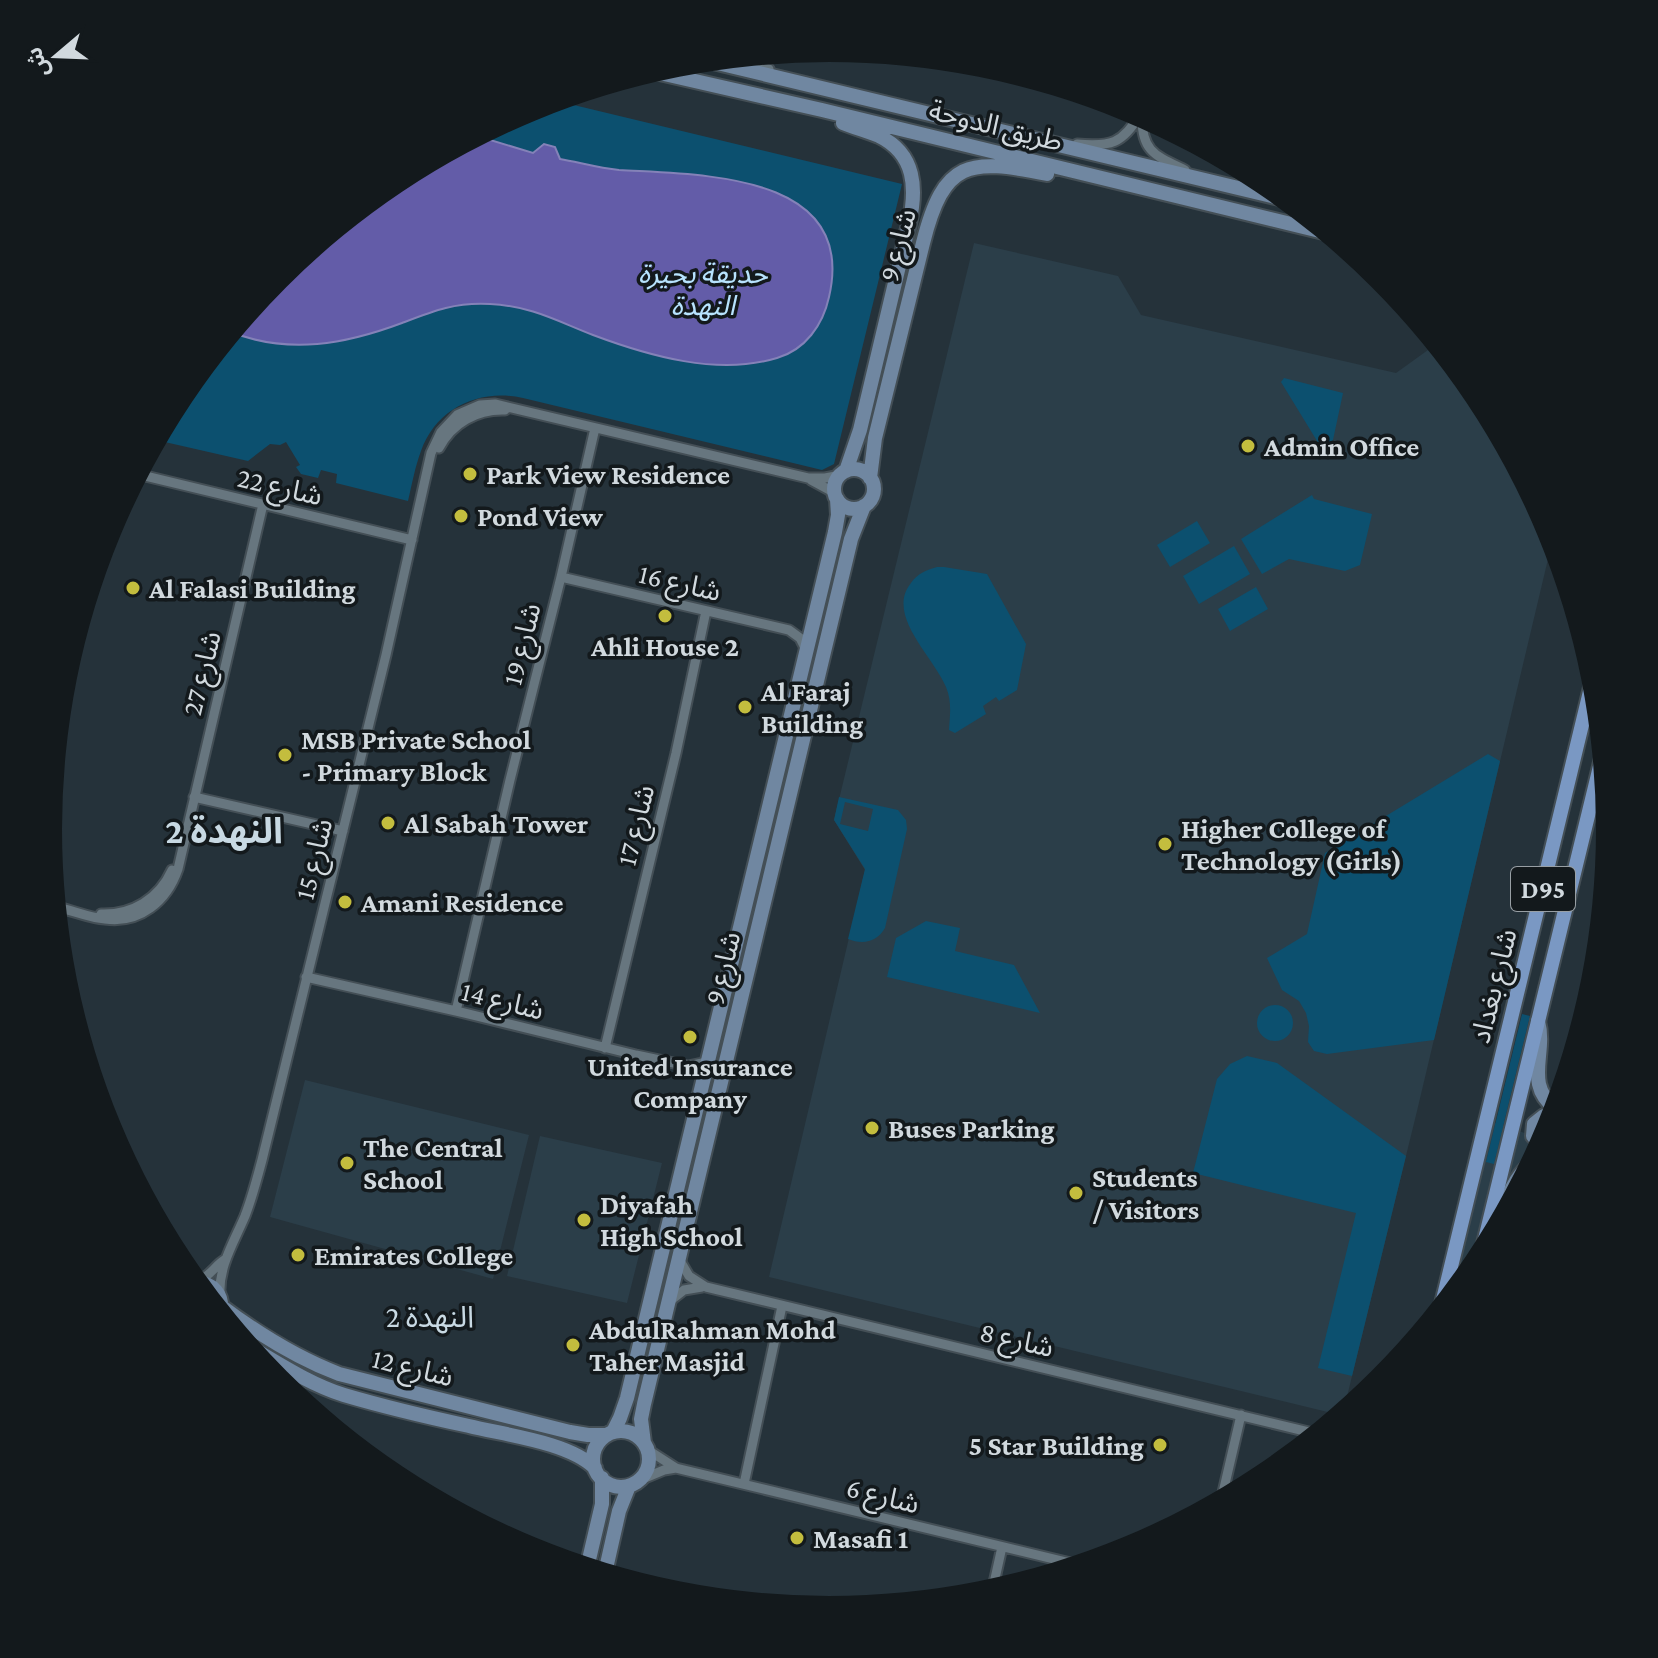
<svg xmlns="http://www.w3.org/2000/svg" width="1658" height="1658" font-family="'Crimson Pro','Noto Sans Arabic',serif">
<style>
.built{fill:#2b3e49}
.green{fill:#0c506f;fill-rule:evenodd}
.water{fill:#635ca8;stroke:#8482b8;stroke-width:2}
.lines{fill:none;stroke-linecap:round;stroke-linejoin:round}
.street-casing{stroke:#444f56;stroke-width:13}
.secondary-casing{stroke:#444f56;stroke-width:18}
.primary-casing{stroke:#444f56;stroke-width:18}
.street{stroke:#67767f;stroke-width:9}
.secondary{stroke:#7087a1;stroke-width:14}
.primary{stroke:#7a98c3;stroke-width:14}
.poi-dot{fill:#c3bd3e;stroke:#13191c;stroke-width:3}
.labels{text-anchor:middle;stroke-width:7;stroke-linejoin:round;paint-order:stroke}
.shield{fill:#13191c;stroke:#989fa4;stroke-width:2}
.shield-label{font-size:26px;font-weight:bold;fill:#d1d9de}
.street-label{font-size:28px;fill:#d1d9de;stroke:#13191c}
.park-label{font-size:28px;font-style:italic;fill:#b7e3fe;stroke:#13191c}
.poi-label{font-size:28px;font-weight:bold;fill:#d1d9de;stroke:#13191c;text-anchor:start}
.neighbourhood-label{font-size:30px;fill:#c8d9e3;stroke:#13191c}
.district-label{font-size:36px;font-weight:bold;fill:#c8d9e3;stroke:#13191c}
</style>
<rect width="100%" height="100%" fill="#25323a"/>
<path class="built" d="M974,243l144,33 23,39 255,58 32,-23 17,4 34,41 72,136 2,7 -136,573 -74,302 -3,2 -571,-138 96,-407 -31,-50z
M305,1080l224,55 -36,144 -223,-62z
M1485,1119l59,21 -66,123 -36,44z
M540,1136l122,27 -35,140 -120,-27z"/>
<path class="green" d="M553,100l349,84 -68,280 -12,6 -299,-72c-43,-10 -87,10 -102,53 -6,16 -9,33 -13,50l-72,-18 1,-9 -16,-4 -3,8 -17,-4 -5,-7 4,-2 -14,-23 -6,3 -10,-1 -22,17 -92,-21 24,-45 97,-119 118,-97 136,-72z
M1284,378l59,15 -13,61h-5l-44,-72z
M1312,495l2,4 58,15 -12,51 -15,6 -56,-12 -27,15 -21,-35z
M1197,521l13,22 -40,24 -13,-22z
M1234,546l16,28 -51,30 -16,-28z
M937,567h7l43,7 39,70 -9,46 -18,11 -3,-4 -13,9 3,8 -31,19 -6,-3c1,-15 3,-29 -3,-43 -12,-30 -61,-72 -35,-104 6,-9 15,-13 26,-16z
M1256,587l12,22 -38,22 -12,-22z
M1488,754l12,7 -66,279 -107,14 -13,-3 -6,-9 1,-16 -3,-13 -7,-12 -17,-11 -15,-32 40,-24 18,-81z
M839,797l59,13 8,10 1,9 -22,99c-8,14 -22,17 -37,11l17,-70 -31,-49zM845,802l28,7 -5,22 -28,-7z
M926,921l34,7 -5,23 59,14 26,48 -153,-36 9,-39z
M1257 1023a18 18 0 1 1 36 0a18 18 0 1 1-36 0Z
M1522,1014l8,2 -36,148 -8,-2z
M1247,1056l30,7 129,93 -54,220 -34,-8 38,-155 -163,-40 24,-94 13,-15z"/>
<path class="water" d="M477,136l56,17 11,-9 11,3 5,12c18,3 38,9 59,11 81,5 239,2 210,127 -6,28 -24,53 -52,61 -59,18 -128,-2 -184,-23 -36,-14 -62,-29 -103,-31 -35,-2 -57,7 -88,19 -56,21 -113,32 -171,9l46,-56 118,-97z"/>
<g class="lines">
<g class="street-casing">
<path id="street" d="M744,56l9,8 16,5
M1142,115c-1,37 14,41 43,55
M1077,144c33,3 46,0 63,-30
M439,448c13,-25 38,-39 66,-38
M137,474l275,66
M811,480l24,13
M561,577l228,53 11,8 6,12
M61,699l16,-68
M194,797l149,34
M56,907c16,3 33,11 49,12 35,5 62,-18 73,-50l85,-365
M101,914c31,1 58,-15 71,-44
M306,977l150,34 180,44 52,11 19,-4
M456,1011l54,-231 51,-203 34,-149
M605,1048l71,-295 30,-142
M679,1259l10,17 17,11 611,147
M198,1281c13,-5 17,-16 28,-22
M220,1296c-2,-29 14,-54 25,-80 7,-18 12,-37 17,-56l124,-505 45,-202 10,-21 16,-17 23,-10 15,-1 313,74h17l16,-3
M670,1301l14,-11 18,-3
M648,1450l28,18 403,97
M640,1480l24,-10 12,-2
M744,1484l38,-178
M1221,1501l20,-86
M992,1592l10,-45"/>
</g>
<g class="secondary-casing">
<path id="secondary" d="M705,60l583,140
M651,71l171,39 506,123
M843,123c12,5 25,8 36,13 37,18 38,53 30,88l-49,206 -14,41
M834 489a20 20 0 1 1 40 0a20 20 0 1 1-40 0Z
M870,478l5,-40 48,-195c21,-83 45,-85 124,-69
M1538,1021c9,33 -15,63 18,88
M1542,1144l-9,-8 1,-12 10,-8 10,1
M1500,1222c7,-22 12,-43 31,-58
M196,1282c17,1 27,12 25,30
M221,1306c36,27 76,52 118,68l231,58 18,3h19
M247,1345c31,18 62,39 97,50 41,12 83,22 125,31 36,9 100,16 126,42
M593 1459a28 28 0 1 1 56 0a28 28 0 1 1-56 0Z
M613,1432l7,-14 7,-20 208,-866 3,-17 -1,-16
M644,1443l-3,-24 3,-15 207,-865 13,-33
M587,1568l15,-64v-26
M605,1573l14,-62 10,-25"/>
</g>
<g class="primary-casing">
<path id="primary" d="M1480,1260l123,-506
M1441,1308l153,-633"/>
</g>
<use href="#street" class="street"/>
<use href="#secondary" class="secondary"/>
<use href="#primary" class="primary"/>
</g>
<g class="poi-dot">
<circle cx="1248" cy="446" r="8"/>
<circle cx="470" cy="474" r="8"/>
<circle cx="461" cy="516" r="8"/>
<circle cx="133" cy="588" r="8"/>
<circle cx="665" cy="616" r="8"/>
<circle cx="745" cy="707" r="8"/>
<circle cx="285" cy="755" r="8"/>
<circle cx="388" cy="823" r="8"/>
<circle cx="1165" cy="844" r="8"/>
<circle cx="345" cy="902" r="8"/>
<circle cx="690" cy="1037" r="8"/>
<circle cx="872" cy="1128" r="8"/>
<circle cx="347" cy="1163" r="8"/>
<circle cx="1076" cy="1193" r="8"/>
<circle cx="584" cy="1220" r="8"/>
<circle cx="298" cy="1255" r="8"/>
<circle cx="573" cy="1345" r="8"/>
<circle cx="1160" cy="1445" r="8"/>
<circle cx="797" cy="1538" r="8"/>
</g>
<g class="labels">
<rect class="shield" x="1511" y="867" width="64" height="44" rx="6"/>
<g class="shield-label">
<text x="1543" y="898">D95</text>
</g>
<g class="street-label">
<text transform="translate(996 125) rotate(14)" y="10">طريق الدوحة</text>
<text transform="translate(897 245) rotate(-75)" y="10">شارع 9</text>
<text transform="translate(280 486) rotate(13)" y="10">شارع 22</text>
<text transform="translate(680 582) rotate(13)" y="10">شارع 16</text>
<text transform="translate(521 644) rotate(-76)" y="10">شارع 19</text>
<text transform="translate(201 673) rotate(-76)" y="10">شارع 27</text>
<text transform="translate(635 825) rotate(-76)" y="10">شارع 17</text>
<text transform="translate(313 859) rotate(-76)" y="10">شارع 15</text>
<text transform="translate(722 968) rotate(-76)" y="10">شارع 9</text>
<text transform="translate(1493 986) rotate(-76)" y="10">شارع بغداد</text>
<text transform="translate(503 1000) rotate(14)" y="10">شارع 14</text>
<text transform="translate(1017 1339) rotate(13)" y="10">شارع 8</text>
<text transform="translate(413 1367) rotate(14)" y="10">شارع 12</text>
<text transform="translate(883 1495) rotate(14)" y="10">شارع 6</text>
</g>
<g class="park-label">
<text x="703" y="283">حديقة بحيرة<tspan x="703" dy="32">النهدة</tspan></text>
</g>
<g class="poi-label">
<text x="1264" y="456">Admin Office</text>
<text x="486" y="484">Park View Residence</text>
<text x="477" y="526">Pond View</text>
<text x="149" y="598">Al Falasi Building</text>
<text x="665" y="656" text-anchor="middle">Ahli House 2</text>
<text x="761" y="701">Al Faraj<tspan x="761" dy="32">Building</tspan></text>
<text x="301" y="749">MSB Private School<tspan x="301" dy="32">- Primary Block</tspan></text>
<text x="404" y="833">Al Sabah Tower</text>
<text x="1181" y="838">Higher College of<tspan x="1181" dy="32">Technology (Girls)</tspan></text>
<text x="361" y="912">Amani Residence</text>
<text x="690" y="1076" text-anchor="middle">United Insurance<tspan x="690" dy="32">Company</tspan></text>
<text x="888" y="1138">Buses Parking</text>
<text x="363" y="1157">The Central<tspan x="363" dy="32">School</tspan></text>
<text x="1092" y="1187">Students<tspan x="1092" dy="32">/ Visitors</tspan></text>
<text x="600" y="1214">Diyafah<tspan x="600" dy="32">High School</tspan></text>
<text x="314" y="1265">Emirates College</text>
<text x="589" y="1339">AbdulRahman Mohd<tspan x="589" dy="32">Taher Masjid</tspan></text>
<text x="1144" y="1455" text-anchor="end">5 Star Building</text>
<text x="813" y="1548">Masafi 1</text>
</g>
<g class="neighbourhood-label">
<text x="430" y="1327">النهدة 2</text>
</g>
<g class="district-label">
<text x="224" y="843">النهدة 2</text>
</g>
</g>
<path d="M0 0H1658V1658H0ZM62 829a767 767 0 1 1 1534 0a767 767 0 1 1-1534 0Z" fill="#13191c" fill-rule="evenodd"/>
<g transform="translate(56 56) rotate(251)" stroke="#13191c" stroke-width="6" paint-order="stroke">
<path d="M0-6L14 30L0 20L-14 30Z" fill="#d1d9de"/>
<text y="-12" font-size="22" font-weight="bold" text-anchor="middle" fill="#d1d9de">ش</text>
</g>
</svg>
